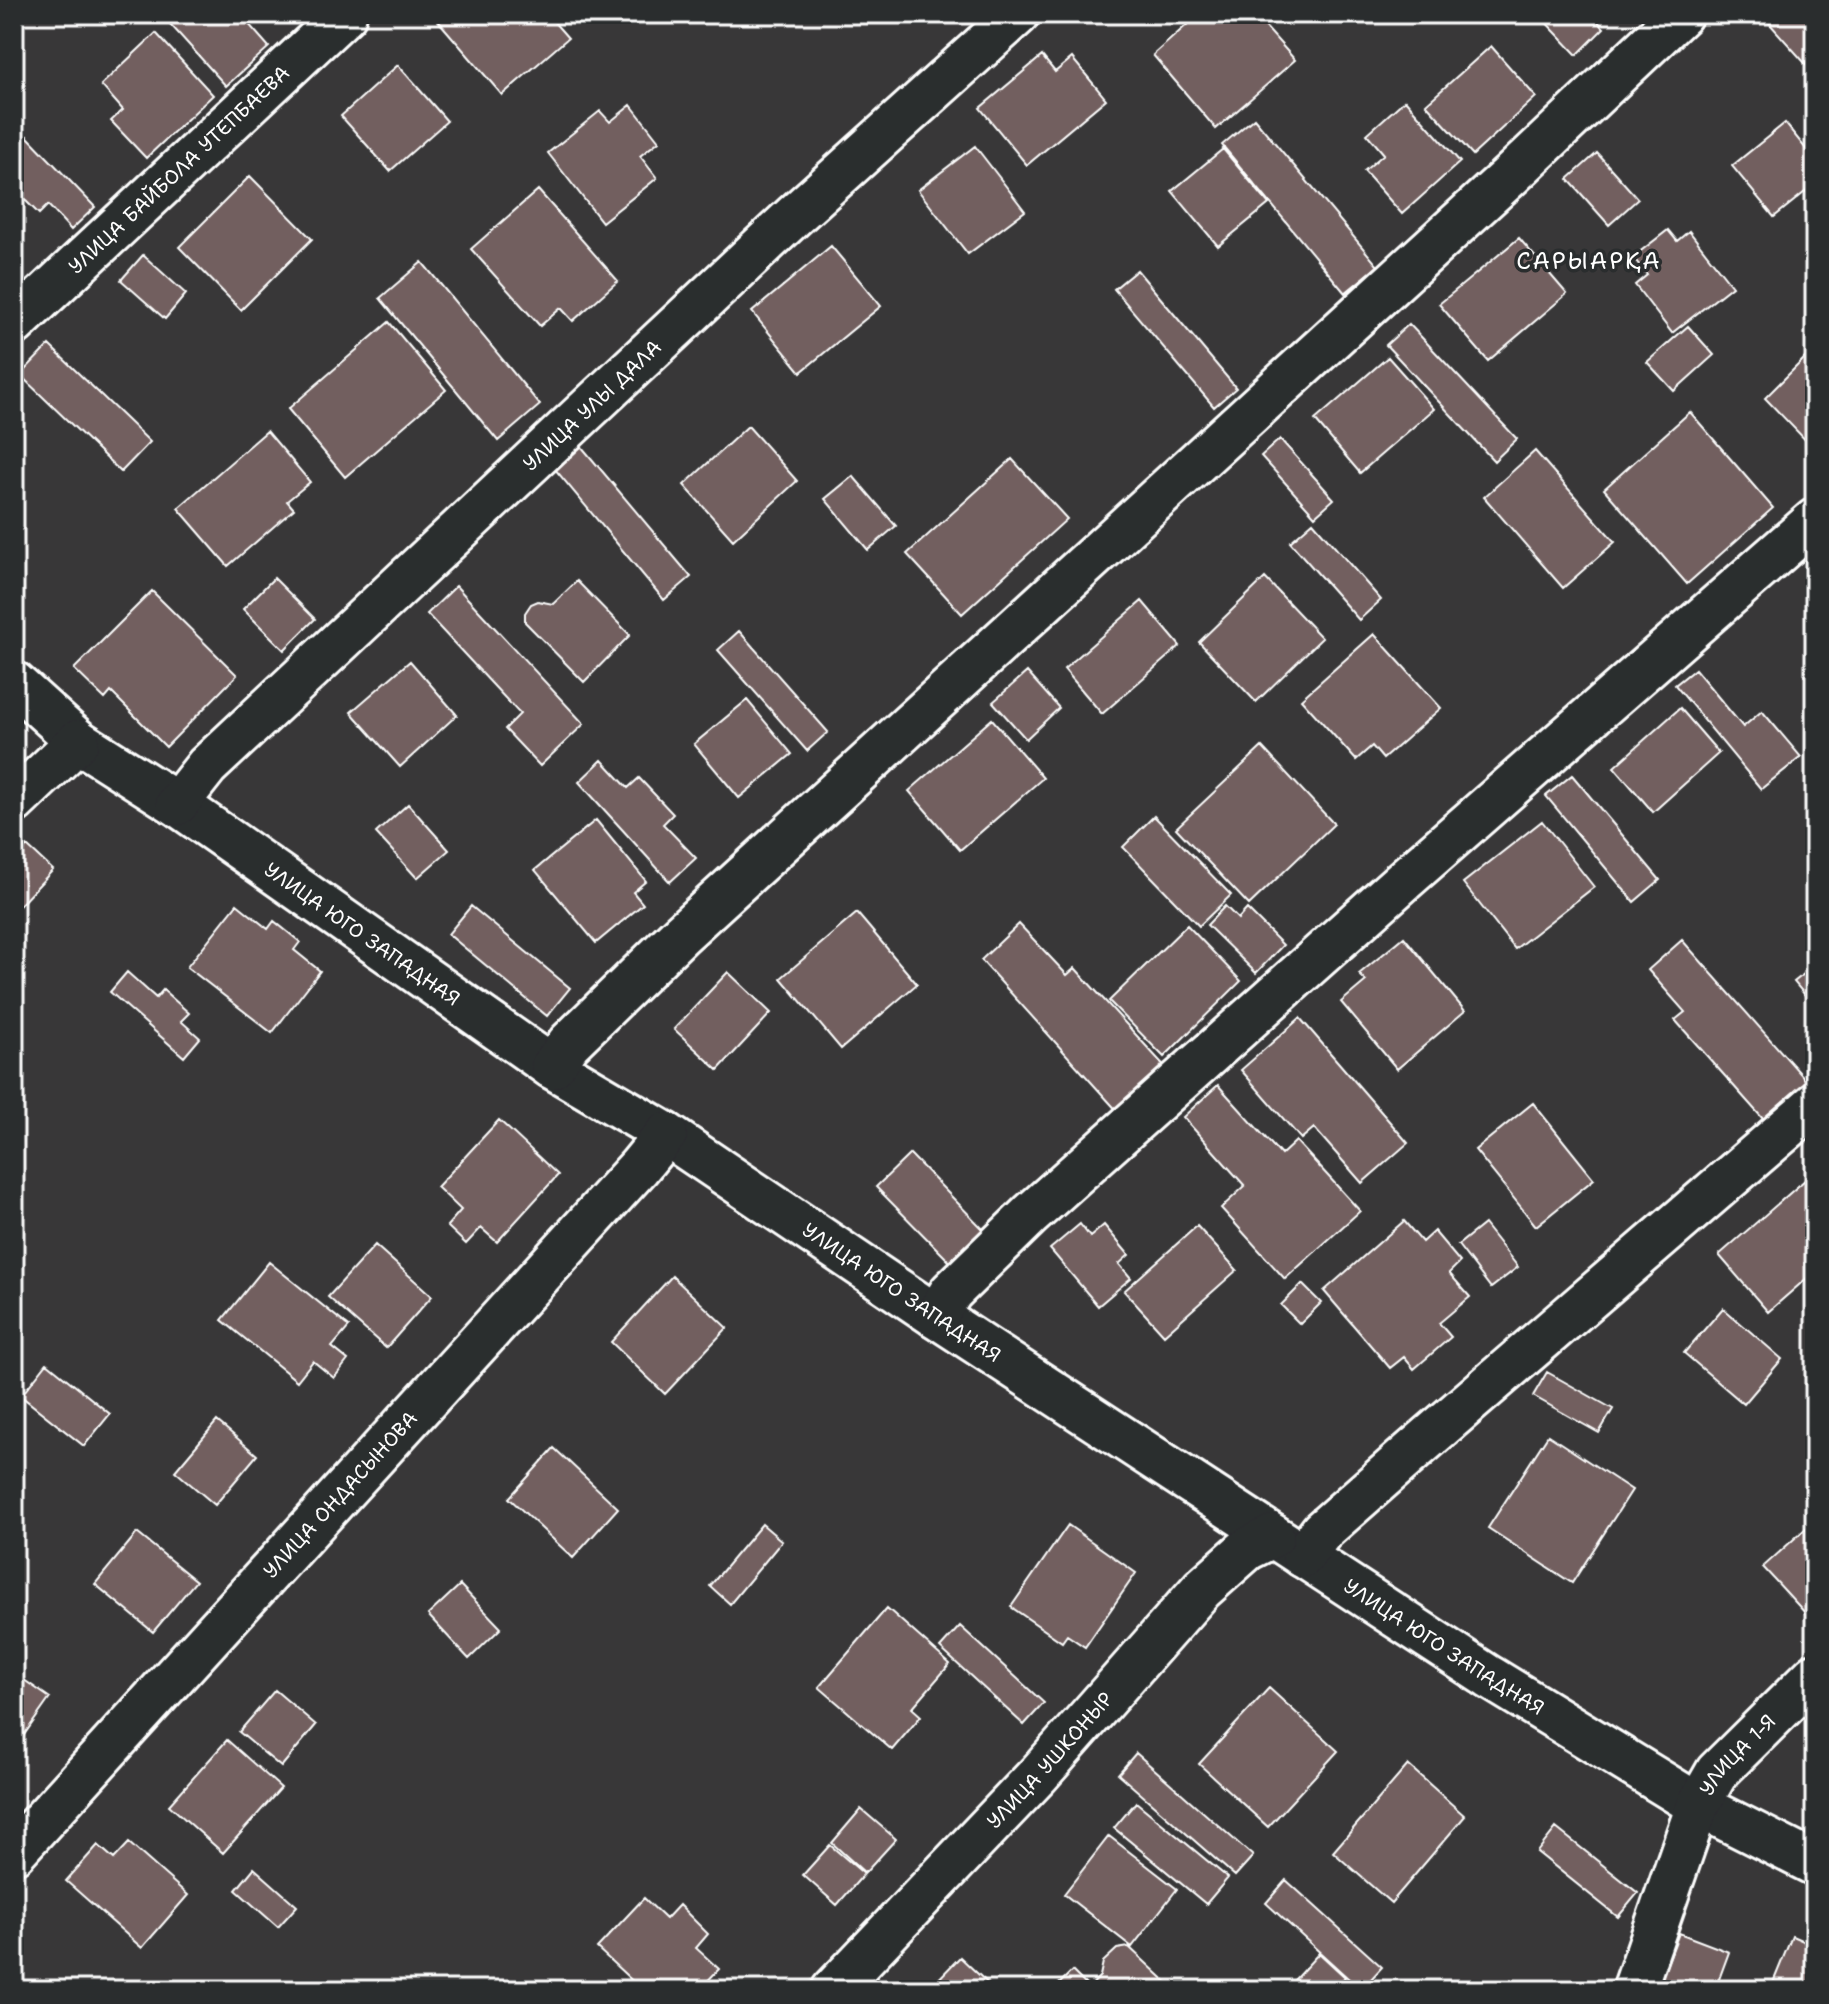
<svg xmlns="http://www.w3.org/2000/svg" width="1829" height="2004" font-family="'Shantell Sans',sans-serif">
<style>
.building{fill:#725f5e;stroke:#fff;stroke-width:2}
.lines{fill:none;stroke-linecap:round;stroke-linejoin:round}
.minor-casing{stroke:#fff;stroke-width:48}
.minor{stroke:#2a2d2e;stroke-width:42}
.labels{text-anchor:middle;stroke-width:7;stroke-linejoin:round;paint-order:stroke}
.street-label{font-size:20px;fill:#fff;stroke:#2a2d2e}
.quarter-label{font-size:24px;letter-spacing:2px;fill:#fff;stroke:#2a2d2e}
</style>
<rect width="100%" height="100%" fill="#383738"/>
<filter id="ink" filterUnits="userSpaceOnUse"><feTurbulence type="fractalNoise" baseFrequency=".0125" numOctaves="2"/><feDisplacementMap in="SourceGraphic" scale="16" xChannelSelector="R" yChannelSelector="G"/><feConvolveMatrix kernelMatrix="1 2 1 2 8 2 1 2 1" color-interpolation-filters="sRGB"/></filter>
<g filter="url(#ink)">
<path class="building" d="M161,14h79l29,33 -43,39z
M436,14h111l21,24 -66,57 -68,-79z
M1199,14h55l41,46 -79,69 -63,-74z
M1538,14h53l13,14 -27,27z
M1761,14h51l3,3v53l-2,2z
M156,33l57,62 -67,63 -35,-37 12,-11 -22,-25z
M1491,46l45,51 -63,58 -47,-51z
M1042,56l13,16 17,-14 34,41 -79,66 -47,-57z
M398,65l49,56 -57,50 -49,-55z
M1405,100l55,62 -58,52 -38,-43 20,-17 -17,-20z
M631,105l28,36 -19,15 17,22 -55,44 -54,-69 52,-42 10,11z
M1254,118l124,148 -33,27 -123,-148z
M1785,123l30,37v24l-41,33 -42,-51z
M27,136l68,71 -24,23 -23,-25 -9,9 -24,-24 7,-7 -8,-9v-25z
M975,146l50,65 -57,43 -50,-64z
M1223,149l46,55 -51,42 -46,-55z
M1597,153l41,46 -29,26 -41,-46z
M250,176l62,63 -71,71 -62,-63z
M538,190l80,91 -45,40 -12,-13 -21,18 -69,-77z
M1668,230l9,11 12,-10 43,55 -60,47 -37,-48 12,-10 -14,-18z
M1519,238l48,56 -79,67 -49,-57z
M831,246l50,60 -80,66 -49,-60z
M143,255l43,39 -21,25 -44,-39z
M422,262l118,143 -42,36 -118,-143z
M1137,270l99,118 -22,19 -100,-118z
M389,322l57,68 -101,87 -57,-68z
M1409,324l108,115 -23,22 -108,-116z
M1688,326l26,29 -40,36 -27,-29z
M49,345l101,97 -29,30 -101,-97z
M1815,348v102l-50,-52z
M1388,357l46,52 -74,64 -45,-53z
M1690,412l83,96 -86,76 -83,-95z
M748,426l49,55 -64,59 -49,-55z
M267,431l43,51 -23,19 7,8 -66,57 -50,-58z
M1280,439l54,60 -19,17 -54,-60z
M581,446l110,131 -27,23 -110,-132z
M1535,451l80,91 -52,46 -79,-91z
M1012,459l55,60 -105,95 -55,-60z
M853,476l43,50 -28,24 -43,-51z
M1313,522l68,78 -22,20 -69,-78z
M274,578l41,41 -31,31 -41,-41z
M1265,578l57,60 -66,64 -57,-60z
M577,581l53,54 -46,47 -59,-60v-9l6,-9 7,-3 15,3z
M456,586l128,138 -44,42 -35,-37 15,-15 -93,-100z
M152,591l85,84 -71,72 -55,-55 -6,7 -31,-30z
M1142,601l38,45 -78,68 -38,-45z
M739,631l89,101 -21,19 -89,-101z
M1374,634l67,74 -58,51 -11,-13 -16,14 -55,-61z
M410,661l47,54 -57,52 -49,-55z
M1695,669l48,58 19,-16 39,46 -40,32 -86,-104z
M1027,672l32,36 -33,31 -33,-37z
M747,700l45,54 -53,44 -45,-54z
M1680,708l39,45 -66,59 -39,-45z
M992,719l51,59 -83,72 -51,-59z
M1262,747l72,77 -85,81 -73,-77z
M602,760l26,28 11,-10 34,36 -10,10 33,34 -26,24 -91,-100z
M1572,775l88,105 -26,22 -88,-106z
M408,804l41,46 -32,28 -41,-45z
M1154,816l77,79 -32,31 -76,-79z
M596,820l50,61 -13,11 10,12 -47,39 -61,-73z
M1542,821l52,66 -79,62 -52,-66z
M27,846l26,24 -35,37 -4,-4v-43z
M237,904l31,25 6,-8 26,21 -6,8 26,21 -48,62 -85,-66z
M471,906l99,82 -23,28 -99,-82z
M1225,906l13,13 9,-10 36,36 -27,28 -49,-48z
M857,913l60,71 -76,65 -60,-71z
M1019,924l48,51 8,-7 93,102 -48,44 -139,-154z
M1187,925l54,56 -77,76 -55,-56z
M1404,937l61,74 -68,58 -56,-67 25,-21 -7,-7z
M1682,940l125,141 -43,39 -89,-100 10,-8 -37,-42z
M1815,965v42l-21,-25z
M127,972l29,26 7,-8 26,23 -8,8 19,17 -16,19 -74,-65z
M728,972l43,41 -53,57 -44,-41z
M1300,1018l108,125 -46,40 -48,-55 -13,11 -60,-69z
M1218,1085l63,70 15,-14 64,70 -75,68 -64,-71 24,-22 -62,-69z
M1533,1103l61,76 -58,47 -61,-76z
M499,1120l59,55 -61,67 -16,-14 -15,16 -19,-18 14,-16 -24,-23z
M910,1154l74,76 -33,33 -75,-76z
M1805,1180l10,11v80l-47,41 -49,-57z
M1404,1221l18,21 12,-11 26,31 -11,11 21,24 -31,26 12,14 -37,32 -10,-12 -14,11 -66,-77z
M1080,1224l10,13 14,-12 25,30 -10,9 12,14 -33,28 -48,-57z
M1484,1224l34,43 -27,21 -33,-43z
M1197,1226l40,44 -73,65 -40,-44z
M375,1245l57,51 -46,52 -58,-51z
M269,1262l80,65 -17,20 16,13 -14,18 -21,-17 -16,20 -75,-61z
M672,1276l55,52 -62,66 -54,-52z
M1302,1284l19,19 -21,21 -19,-19z
M1723,1308l59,51 -38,45 -60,-51z
M47,1363l63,51 -26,32 -63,-50z
M1547,1372l66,37 -14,24 -66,-37z
M217,1421l40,34 -42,50 -40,-34z
M1548,1435l84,55 -60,93 -84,-55z
M554,1448l64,60 -45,50 -64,-60z
M1815,1520v90l-7,6 -45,-49z
M762,1524l20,17 -52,63 -20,-18z
M1068,1525l68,48 -51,74 -18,-12 -5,7 -51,-35z
M137,1533l59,48 -43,51 -58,-48z
M460,1585l41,43 -32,31 -41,-44z
M887,1608l63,56 -38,44 9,8 -29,34 -73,-63z
M960,1626l84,77 -20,22 -84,-77z
M14,1673l36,25 -36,51z
M1269,1688l69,63 -70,76 -69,-63z
M275,1690l41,35 -35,42 -42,-35z
M227,1740l54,48 -58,65 -54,-48z
M1136,1753l117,103 -18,20 -117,-102z
M1408,1765l57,51 -74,87 -58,-51z
M1136,1802l92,76 -22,26 -92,-76z
M861,1809l35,30 -31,34 -33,-30z
M1556,1828l82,65 -20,24 -81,-65z
M1109,1836l68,53 -45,58 -68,-53z
M129,1843l59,52 -46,53 -76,-67 32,-36 16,14z
M830,1845l34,29 -27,31 -34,-30z
M254,1868l43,38 -19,21 -42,-37z
M1286,1880l96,87 -21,23 -95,-87z
M644,1898l22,21 13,-14 29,29 -12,14 23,21 -20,21h-57l-45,-42z
M1679,1933l50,19 -14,38h-58z
M1792,1936l23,10v44h-45z
M1129,1947l46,43h-122l19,-19 17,17 11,-12 3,-14 14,-13z
M1319,1953l26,24 -11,13h-49z
M960,1957l35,33h-67z"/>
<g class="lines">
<g class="minor-casing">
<g id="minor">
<path id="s1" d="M14,324l331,-310"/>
<path id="s2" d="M14,683l64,58 99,63 375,263 114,67 270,182 553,361 209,128 117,59"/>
<path d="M14,802l64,-61"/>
<path id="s3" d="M177,804l30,-38 588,-551 223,-201"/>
<path d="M552,1067l17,-24 112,-109 830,-759 170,-161"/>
<path d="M936,1316l15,-24 80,-78 373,-334 411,-360"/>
<path d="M1303,1556l19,-25 92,-81 401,-346"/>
<path id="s4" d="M14,1852l625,-685 27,-33"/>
<path id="s5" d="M833,1990l205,-215 164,-186 45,-40 26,-13"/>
<path id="s6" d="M1634,1990l64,-185 19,-33 98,-97"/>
</g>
</g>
<use href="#minor" class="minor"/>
</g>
</g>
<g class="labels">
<g class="street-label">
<text dy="7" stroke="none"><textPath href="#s1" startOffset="226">УЛИЦА БАЙБОЛА УТЕПБАЕВА</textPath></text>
<text dy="7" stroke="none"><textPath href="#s3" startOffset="576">УЛИЦА УЛЫ ДАЛА</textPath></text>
<text dy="7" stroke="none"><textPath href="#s2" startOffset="430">УЛИЦА ЮГО ЗАПАДНАЯ</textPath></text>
<text dy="7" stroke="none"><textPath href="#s2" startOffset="1078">УЛИЦА ЮГО ЗАПАДНАЯ</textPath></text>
<text dy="7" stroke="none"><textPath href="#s4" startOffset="484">УЛИЦА ОНДАСЫНОВА</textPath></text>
<text dy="7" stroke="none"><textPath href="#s2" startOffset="1726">УЛИЦА ЮГО ЗАПАДНАЯ</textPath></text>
<text dy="7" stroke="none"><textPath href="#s6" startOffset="260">УЛИЦА 1-Я</textPath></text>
<text dy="7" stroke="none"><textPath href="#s5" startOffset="316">УЛИЦА УШКОНЫР</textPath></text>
</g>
<g class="quarter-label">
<text x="1589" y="269">САРЫАРҚА</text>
</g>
</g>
<rect width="1829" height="2004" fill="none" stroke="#2a2d2e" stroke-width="48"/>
<rect x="24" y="24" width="1781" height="1956" fill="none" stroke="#fff" stroke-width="3" filter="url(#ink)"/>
</svg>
